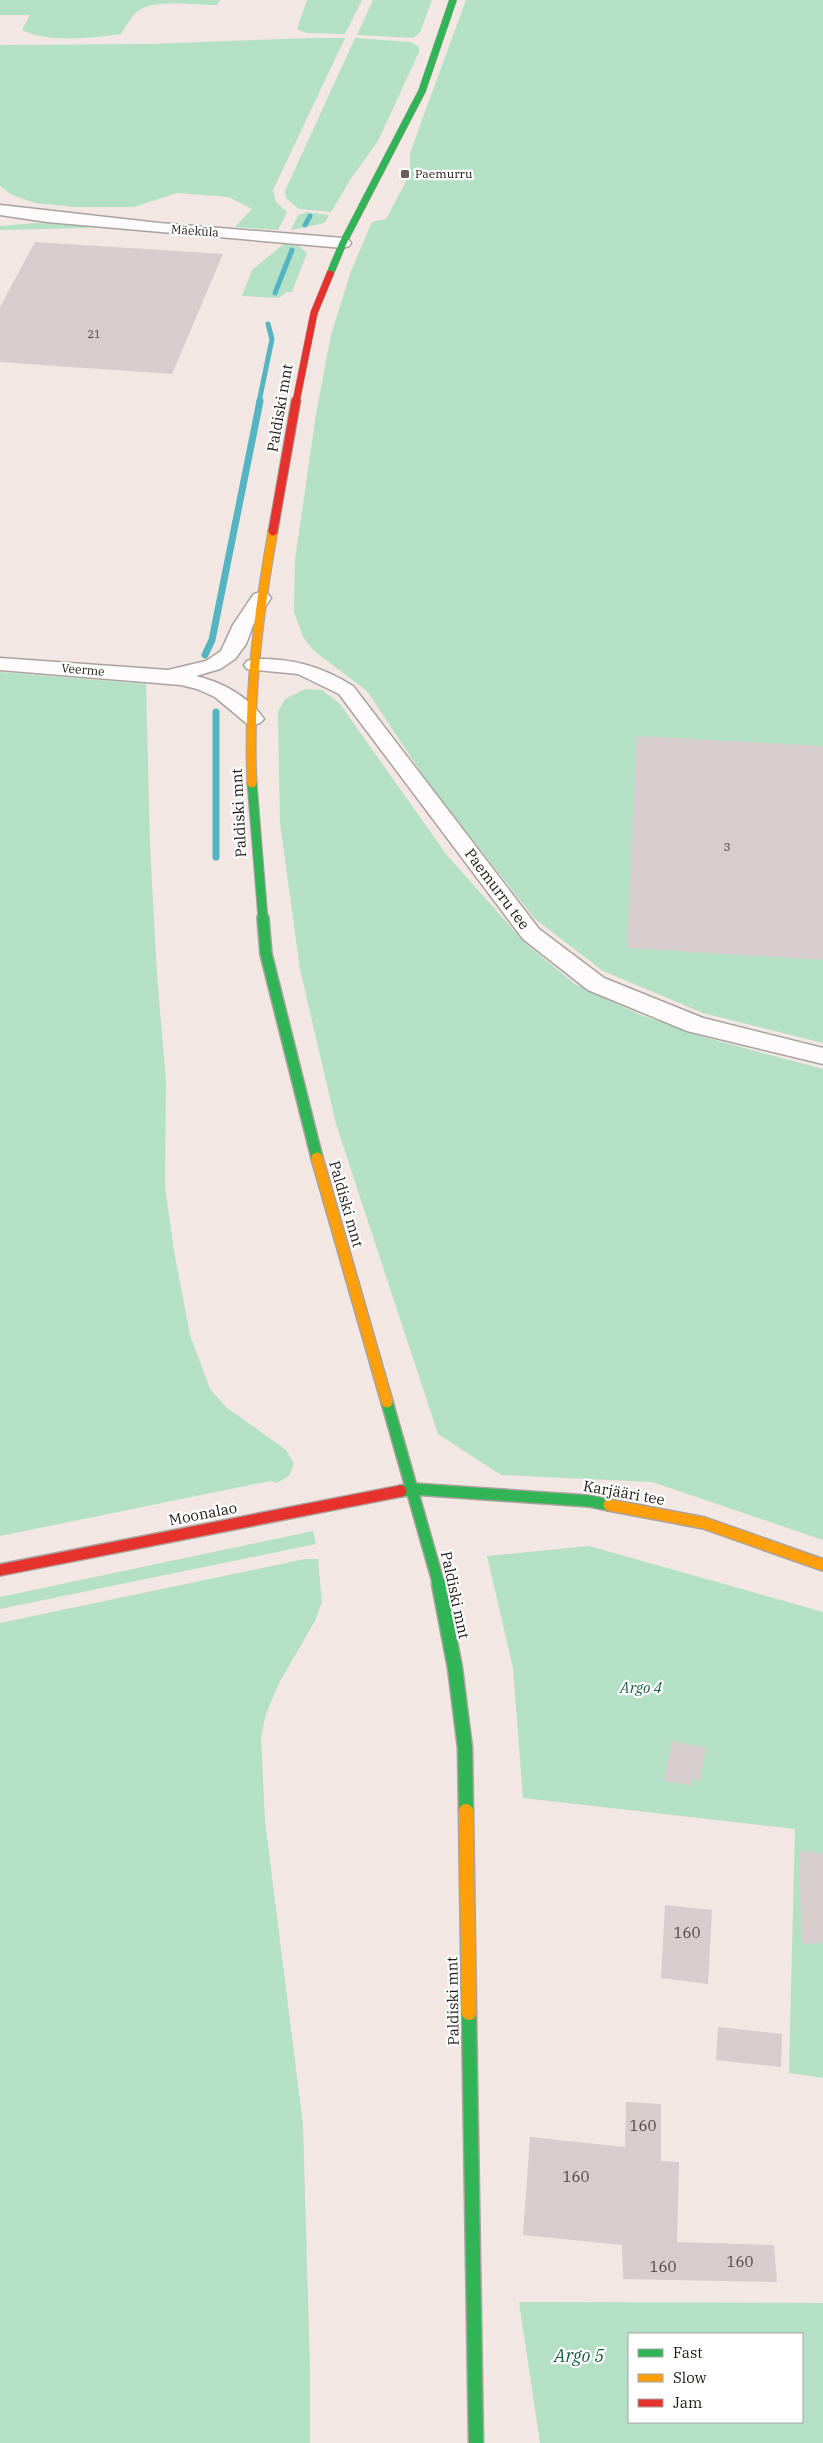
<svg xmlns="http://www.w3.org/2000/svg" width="823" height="2443" font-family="'IBM Plex Serif',serif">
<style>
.green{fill:#b4e0c6;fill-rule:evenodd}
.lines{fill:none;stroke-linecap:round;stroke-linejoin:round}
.stream-far1{stroke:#54b4c2;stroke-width:5}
.stream{stroke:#54b4c2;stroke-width:7}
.building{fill:#d6cdcc}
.street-casing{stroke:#aaa29e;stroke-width:3}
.fast-far3-casing{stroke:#aaa29e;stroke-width:8}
.fast-far2-casing{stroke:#aaa29e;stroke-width:11}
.fast-far1-casing{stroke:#aaa29e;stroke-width:14}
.fast-casing{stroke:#aaa29e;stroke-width:17}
.slow-far2-casing{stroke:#aaa29e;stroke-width:11}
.slow-far1-casing{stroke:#aaa29e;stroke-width:14}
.slow-casing{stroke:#aaa29e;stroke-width:17}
.jam-far2-casing{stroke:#aaa29e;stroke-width:8}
.jam-far1-casing{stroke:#aaa29e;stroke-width:11}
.jam-casing{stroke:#aaa29e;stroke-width:14}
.street{fill:#fdfbfb;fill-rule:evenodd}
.fast-far3{stroke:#30b455;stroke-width:7}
.fast-far2{stroke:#30b455;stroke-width:9}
.fast-far1{stroke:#30b455;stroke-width:11}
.fast{stroke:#30b455;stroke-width:14}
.slow-far2{stroke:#ff9f0a;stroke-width:9}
.slow-far1{stroke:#ff9f0a;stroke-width:11}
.slow{stroke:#ff9f0a;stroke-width:14}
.jam-far2{stroke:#e5322d;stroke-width:7}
.jam-far1{stroke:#e5322d;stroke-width:9}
.jam{stroke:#e5322d;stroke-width:11}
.poi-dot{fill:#69605d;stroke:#fff;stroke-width:2}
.labels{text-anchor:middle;stroke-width:4.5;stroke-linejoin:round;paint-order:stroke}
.far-number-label{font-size:11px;fill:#4d4543}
.far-poi-label{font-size:12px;fill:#1f1815;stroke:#fff;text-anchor:start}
.far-street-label{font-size:12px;fill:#1f1815;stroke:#fff}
.number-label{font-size:12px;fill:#4d4543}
.street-label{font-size:15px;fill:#1f1815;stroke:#fff}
.park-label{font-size:15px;font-style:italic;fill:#165e42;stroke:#fff}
.near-number-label{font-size:15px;fill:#4d4543}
.near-park-label{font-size:18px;font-style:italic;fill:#165e42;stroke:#fff}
</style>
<rect width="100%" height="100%" fill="#f2e7e2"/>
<path class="green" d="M0,0h220l-3,5c-19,0 -58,-5 -74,3 -11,5 -16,17 -22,26 -28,4 -74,9 -99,-4l8,-15h-30z
M307,0h55l-17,34 -39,-1 -9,-4z
M373,0h59l-12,32 -7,6 -56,-3z
M466,0h357v1043l-120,-30 -100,-42 -68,-52 -105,-133 -63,-95 -53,-40 -11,-14 -9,-25 1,-52 21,-146 15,-79 20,-64 21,-49 14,-3 24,-45v-21z
M310,38h35l-72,152 3,12 11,10 -9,18 -43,-3 17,-18 -23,-12 -52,-4 -43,14h-59l-40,-4 -23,-8 -12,-9v-141l150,-1z
M355,38l56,4 8,5v5l-41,89 -28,39 -19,32 -32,-3 -13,-11 -1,-7z
M307,212l22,3 -4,7 -4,2 -30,6 7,-15z
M35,223l57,3 -5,2 -87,2v-4z
M285,243l14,3 8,7 -15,39h-6l-7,6 -37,-2 10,-26z
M0,672l146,12 4,161 7,130 9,105 -1,107 9,64 16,84 20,54 16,18 60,43 8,14 -5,12 -12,7 -7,-2 -270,55z
M305,689l17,1 18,14 106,150 80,90 49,40 66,31 66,23 116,31v471l-171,-58 -151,-7 -63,-41 -102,-310 -36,-155 -20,-146 -2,-111 7,-13z
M313,1531l3,13 -316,65v-12z
M589,1546l234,66v466l-34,-5 6,-244 -272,-31 -10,-130 -26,-112z
M305,1559h13l4,43 -7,19 -36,62 -13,31 -5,23 4,84 38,304 7,244v74h-310v-820z
M519,2302l304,1v140h-283zM802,2334v88h-173v-88z"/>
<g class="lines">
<path class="stream-far1" d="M305,225l5,-9
M275,293l17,-43
M259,402l13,-63 -4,-15"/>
<path class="stream" d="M205,655l7,-15 48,-239
M216,712v145"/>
</g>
<path class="building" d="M35,242l188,12 -51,120 -172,-12v-55z
M637,736l186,10v214l-196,-12z
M672,1741l34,7 -6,33 -8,-2 -2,6 -26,-4z
M799,1851l24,2v90l-21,1z
M665,1905l47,5 -4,74 -47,-6z
M718,2027l64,7 -1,33 -65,-7z
M626,2102l35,2v57l18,1 -2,80 97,3 3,37 -154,-3 -1,-34 -99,-10 7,-98 95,10z"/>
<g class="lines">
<g class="street-casing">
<path id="street" d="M0,205l159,18 184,15 6,2 2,3 -2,3 -6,2 -296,-26 -47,-7z
M261,592l7,2 3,4 -18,27 -7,19 -11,15 -15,10 -24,7c26,6 52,20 68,43l-4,4 -7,2 -7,-2 -31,-26 -18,-8 -16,-4 -181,-15v-12l168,12 38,-9 15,-10 12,-26 18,-27 3,-4z
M254,659c38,-1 67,7 99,27l186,243 65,49 99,40 120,30v16l-136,-33 -99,-41 -65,-51 -184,-245 -41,-20 -51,-5 -3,-4 3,-4z"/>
</g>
<g class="fast-far3-casing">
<path id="fast-far3" d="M330,274l13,-31 79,-152 31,-91"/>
</g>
<g class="fast-far2-casing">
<path id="fast-far2" d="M252,783l11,136"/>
</g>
<g class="fast-far1-casing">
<path id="fast-far1" d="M263,918l3,36 51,204
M387,1402l52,183
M401,1491l12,-2 176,12 20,4"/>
</g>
<g class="fast-casing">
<path id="fast" d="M439,1584l16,84 10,80 1,63
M469,2013l7,430"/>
</g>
<g class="slow-far2-casing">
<path id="slow-far2" d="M252,783c-4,-85 6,-168 21,-252"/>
</g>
<g class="slow-far1-casing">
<path id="slow-far1" d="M317,1158l70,244
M609,1505l95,18 119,42"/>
</g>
<g class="slow-casing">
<path id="slow" d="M466,1811l3,202"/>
</g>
<g class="jam-far2-casing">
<path id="jam-far2" d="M296,402l18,-89 16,-39"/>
</g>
<g class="jam-far1-casing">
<path id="jam-far1" d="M273,531l23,-130"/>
</g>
<g class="jam-casing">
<path id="jam" d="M0,1570l401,-79"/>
</g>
<use href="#street" class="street"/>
<use href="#fast-far3" class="fast-far3"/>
<use href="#fast-far2" class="fast-far2"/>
<use href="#fast-far1" class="fast-far1"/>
<use href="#fast" class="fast"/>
<use href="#slow-far2" class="slow-far2"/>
<use href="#slow-far1" class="slow-far1"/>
<use href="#slow" class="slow"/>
<use href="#jam-far2" class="jam-far2"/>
<use href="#jam-far1" class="jam-far1"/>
<use href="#jam" class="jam"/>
</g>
<rect class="poi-dot" x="400" y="169" width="10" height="10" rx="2.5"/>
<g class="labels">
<g class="far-number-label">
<text x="94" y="338">21</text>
</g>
<g class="far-poi-label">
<text x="415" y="178">Paemurru</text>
</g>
<g class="far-street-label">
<text transform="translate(195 231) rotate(4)" y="4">Mäeküla</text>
<text transform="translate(83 670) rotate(5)" y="4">Veerme</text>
</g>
<g class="number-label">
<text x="727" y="851">3</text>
</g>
<g class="street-label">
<text transform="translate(280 408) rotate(-80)" y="5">Paldiski mnt</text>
<text transform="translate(239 813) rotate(-93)" y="5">Paldiski mnt</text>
<text transform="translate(497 889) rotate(53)" y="5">Paemurru tee</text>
<text transform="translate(346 1204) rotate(74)" y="5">Paldiski mnt</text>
<text transform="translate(624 1493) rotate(10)" y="5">Karjääri tee</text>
<text transform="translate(203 1514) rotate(-11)" y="5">Moonalao</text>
<text transform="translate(455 1595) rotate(78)" y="5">Paldiski mnt</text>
<text transform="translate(453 2001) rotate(-91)" y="5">Paldiski mnt</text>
</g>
<g class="park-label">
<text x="641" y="1693">Argo 4</text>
</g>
<g class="near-number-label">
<text x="687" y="1938">160</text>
<text x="643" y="2131">160</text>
<text x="576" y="2182">160</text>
<text x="740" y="2267">160</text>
<text x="663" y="2272">160</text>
</g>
<g class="near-park-label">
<text x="579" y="2362">Argo 5</text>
</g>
</g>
<rect x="628" y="2333" width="175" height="90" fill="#ffffff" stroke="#a5a3a1"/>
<rect x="638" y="2349" width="25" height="8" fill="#30b455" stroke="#a5a3a1"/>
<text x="673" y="2358" font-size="15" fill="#1f1815">Fast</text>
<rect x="638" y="2374" width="25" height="8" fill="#ff9f0a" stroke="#a5a3a1"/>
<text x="673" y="2383" font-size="15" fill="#1f1815">Slow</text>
<rect x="638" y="2399" width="25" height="8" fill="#e5322d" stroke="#a5a3a1"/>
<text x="673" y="2408" font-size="15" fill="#1f1815">Jam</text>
</svg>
